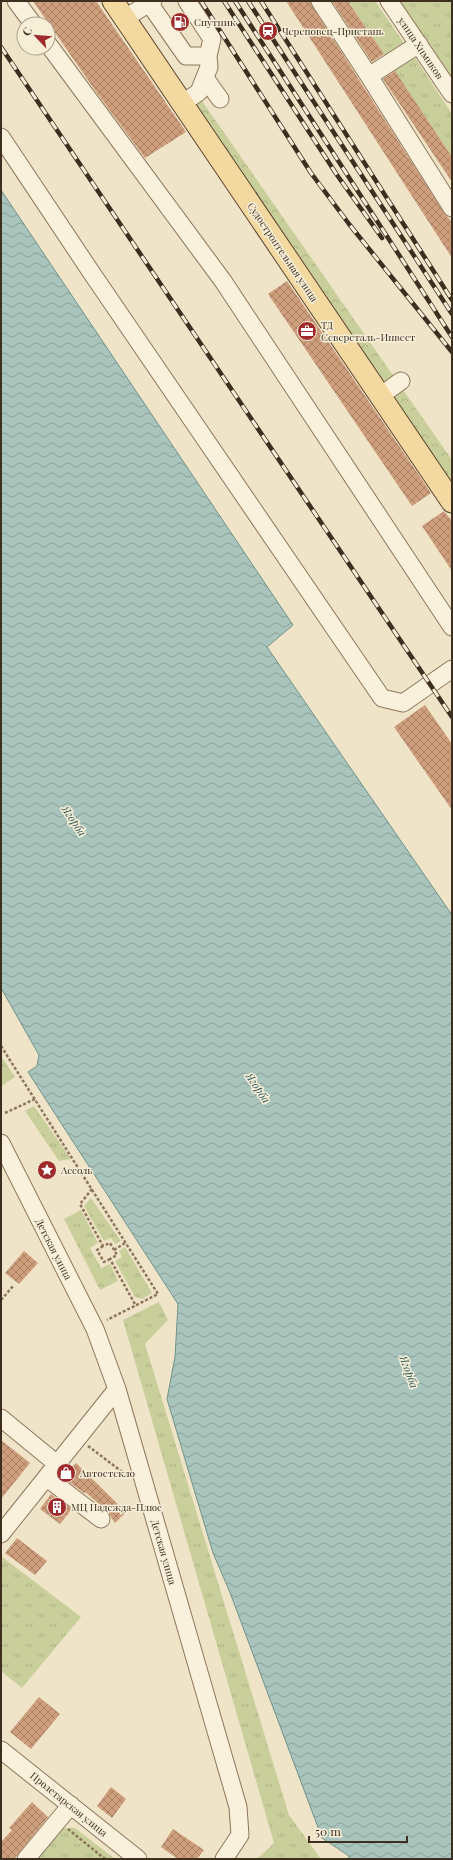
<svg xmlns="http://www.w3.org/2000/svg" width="453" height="1860" font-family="'Playfair Display',serif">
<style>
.grass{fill:url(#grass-tufts)}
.park{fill:url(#park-crowns)}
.water{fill:url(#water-waves);stroke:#6f938a}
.building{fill:url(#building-cross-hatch)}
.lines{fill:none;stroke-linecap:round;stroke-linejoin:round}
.minor-casing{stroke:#8d765c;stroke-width:19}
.major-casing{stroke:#5b4430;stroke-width:23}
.path{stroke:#8d765c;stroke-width:2.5;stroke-dasharray:3 2;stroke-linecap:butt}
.minor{stroke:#faf1dc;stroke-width:17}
.major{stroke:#f3d9a0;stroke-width:21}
.rail-casing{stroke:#3d2e20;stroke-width:4.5}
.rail{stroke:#f7eed8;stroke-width:3;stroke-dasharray:9;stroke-linecap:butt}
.labels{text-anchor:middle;stroke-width:3;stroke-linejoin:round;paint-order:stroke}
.poi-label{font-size:10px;fill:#3d2e20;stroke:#f7eed8;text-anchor:start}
.street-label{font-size:10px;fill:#3d2e20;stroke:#f7eed8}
.water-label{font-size:11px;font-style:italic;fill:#2f5d5a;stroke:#f7eed8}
</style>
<defs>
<pattern id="grass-tufts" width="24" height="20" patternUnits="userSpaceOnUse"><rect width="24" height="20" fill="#c9cf9b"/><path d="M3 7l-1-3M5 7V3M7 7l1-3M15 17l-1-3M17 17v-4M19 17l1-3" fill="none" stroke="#aeb285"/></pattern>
<pattern id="park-crowns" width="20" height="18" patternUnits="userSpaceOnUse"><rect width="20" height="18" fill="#c9cf9b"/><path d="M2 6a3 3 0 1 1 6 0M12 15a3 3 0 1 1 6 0" fill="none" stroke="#aeb285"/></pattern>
<pattern id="water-waves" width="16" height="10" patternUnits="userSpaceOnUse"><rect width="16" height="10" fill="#a9c4bc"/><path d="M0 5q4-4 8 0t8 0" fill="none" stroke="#8ba098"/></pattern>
<pattern id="building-cross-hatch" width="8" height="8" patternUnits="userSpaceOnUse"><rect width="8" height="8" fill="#cf9f7d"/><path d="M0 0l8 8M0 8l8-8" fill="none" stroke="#a98266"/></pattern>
</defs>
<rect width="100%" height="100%" fill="#f0e4c8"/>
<path class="grass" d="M348,1h27l31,45 -19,13z
M400,1h52v77z
M414,56l38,58v43l-59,-88z
M1,1056l14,21 -14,9z
M34,1106l37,53 -12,2 -34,-50z
M91,1198l30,43 -6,3 -4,-6 -7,3 -20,-35z
M81,1210l17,33 -8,5 11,20 9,-4 8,17 -18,9 -36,-71z
M125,1247l27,46 -10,6 -7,-2 -20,-36 7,-4 -3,-6z
M159,1302l9,18 -23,24 144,471 32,44h-64l17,-16 -151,-523z
M1,1556l80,61 -59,71 -21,-17z
M57,1828h18l40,31h-84z"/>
<path class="park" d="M202,101l250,359v27l-257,-381z"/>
<path class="water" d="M1,190l292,435 -26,22 185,268v944h-103v-3l-27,-18 -93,-248 -16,-37 -46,-154 8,-42 3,-53 -150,-232 9,-6 2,-11 -38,-67z"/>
<path class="building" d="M33,1h63l90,131 -41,26 -48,-65z
M286,1h24l2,5 132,207 8,9v36z
M332,1h20l-3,2 35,51 -12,8z
M395,71l57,86v25l-69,-103z
M287,281l144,212 -19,13 -144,-212z
M444,511l8,10v50l-30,-45z
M425,705l27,39v66l-58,-83z
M24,1251l14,12 -19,21 -14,-11z
M1,1440l29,23 -29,36z
M76,1463l50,49 -11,11 -8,-12 -22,-19 -1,1 -22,-16z
M51,1494l21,15 -12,15 -20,-15z
M17,1538l30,23 -12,14 -30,-22z
M39,1697l21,17 -29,35 -21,-17z
M111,1787l15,12 -14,19 -15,-12z
M32,1802l16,15 -34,42h-13v-17l11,-12 -3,-2z
M173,1829l31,21 -7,9h-19l-17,-12z"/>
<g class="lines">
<g class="minor-casing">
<path id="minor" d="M16,1l17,23
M320,1l49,75
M389,1l63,93
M149,3l37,53h22
M125,18l28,-17
M48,44l175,237 229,346
M419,44l-50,32 83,132
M205,78l15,21
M183,103l16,-11 10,-25 -1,-11 4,-17 -25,-38
M1,137l90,135 291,426 21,5 49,-34
M380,396l21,-15
M1,1143l94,186 22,60 121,418 2,28 -16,24
M1,1418l56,46
M47,1478l54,41
M1,1534l116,-145
M1,1750l137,109
M26,1859l45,-54"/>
</g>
<g class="major-casing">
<path id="major" d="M113,1l339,501"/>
</g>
<path class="path" d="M1,1046l157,248 -51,26
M5,1113l30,-14
M92,1189l-12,15 23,42 7,-3 7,12 -7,4 26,47
M103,1246l-6,4 7,12 6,-3
M114,1250l11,-7
M1,1300l13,-15
M88,1446l37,28
M68,1829l37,30"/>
<use href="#minor" class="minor"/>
<use href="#major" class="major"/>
<g class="rail-casing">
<path id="rail" d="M201,1l110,172 38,51 103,128
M224,1l113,174 45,63
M235,1l217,336
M248,1l204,313
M261,1l191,299
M1,47l451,670"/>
</g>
<use href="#rail" class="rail"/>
</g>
<defs>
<g id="fuel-disc" transform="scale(1)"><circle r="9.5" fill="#9e2a2b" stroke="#f7eed8"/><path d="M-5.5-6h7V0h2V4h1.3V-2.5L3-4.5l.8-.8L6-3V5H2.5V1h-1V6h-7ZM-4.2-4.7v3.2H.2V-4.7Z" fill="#fff"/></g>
<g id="station-disc" transform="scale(1)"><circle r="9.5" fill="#9e2a2b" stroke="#f7eed8"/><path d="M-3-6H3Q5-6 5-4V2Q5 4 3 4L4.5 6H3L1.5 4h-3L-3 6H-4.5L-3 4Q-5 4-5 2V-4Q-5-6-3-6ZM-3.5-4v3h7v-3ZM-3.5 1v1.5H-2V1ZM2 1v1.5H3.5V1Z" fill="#fff"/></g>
<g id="office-disc" transform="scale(1)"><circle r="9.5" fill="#9e2a2b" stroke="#f7eed8"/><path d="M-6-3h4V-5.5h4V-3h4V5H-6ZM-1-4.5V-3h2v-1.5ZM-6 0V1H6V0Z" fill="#fff"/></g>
<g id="sight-disc" transform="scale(1)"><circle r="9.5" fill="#9e2a2b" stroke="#f7eed8"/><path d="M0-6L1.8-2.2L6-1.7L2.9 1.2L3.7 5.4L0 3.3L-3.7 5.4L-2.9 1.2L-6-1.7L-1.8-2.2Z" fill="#fff"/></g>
<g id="shop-disc" transform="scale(1)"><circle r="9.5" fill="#9e2a2b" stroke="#f7eed8"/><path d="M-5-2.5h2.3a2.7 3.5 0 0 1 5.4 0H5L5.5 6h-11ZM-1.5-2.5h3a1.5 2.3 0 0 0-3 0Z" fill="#fff"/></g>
<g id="building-disc" transform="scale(1)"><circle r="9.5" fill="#9e2a2b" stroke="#f7eed8"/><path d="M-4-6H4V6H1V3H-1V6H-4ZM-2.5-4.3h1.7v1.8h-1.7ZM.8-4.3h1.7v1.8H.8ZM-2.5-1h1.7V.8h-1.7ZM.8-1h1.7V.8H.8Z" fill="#fff"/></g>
</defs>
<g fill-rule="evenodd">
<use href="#fuel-disc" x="180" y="22"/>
<use href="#station-disc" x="268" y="31"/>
<use href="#office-disc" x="307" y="331"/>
<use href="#sight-disc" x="47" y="1170"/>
<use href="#shop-disc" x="66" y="1473"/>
<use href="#building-disc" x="57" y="1507"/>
</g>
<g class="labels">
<g class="poi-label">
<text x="194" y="26">Спутник</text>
<text x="282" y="35">Череповец-Пристань</text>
<text x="321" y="329">ТД<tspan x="321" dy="12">Северсталь-Инвест</tspan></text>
<text x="61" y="1174">Ассоль</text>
<text x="80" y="1477">Автостекло</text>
<text x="71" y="1511">МЦ Надежда-Плюс</text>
</g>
<g class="street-label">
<text transform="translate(421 48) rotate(56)" y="4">улица Химиков</text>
<text transform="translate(283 252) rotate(56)" y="4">Судостроительная улица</text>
<text transform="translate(54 1249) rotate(63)" y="4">Детская улица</text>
<text transform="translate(164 1552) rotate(74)" y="4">Детская улица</text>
<text transform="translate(69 1804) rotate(39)" y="4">Пролетарская улица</text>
</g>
<g class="water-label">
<text transform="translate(74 821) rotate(56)" y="4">Ягорба</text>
<text transform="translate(258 1088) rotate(56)" y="4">Ягорба</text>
<text transform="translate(409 1372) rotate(70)" y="4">Ягорба</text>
</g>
</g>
<rect width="453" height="1860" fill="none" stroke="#3d2e20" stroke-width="4"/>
<g transform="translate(36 36) rotate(296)"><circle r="19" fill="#f7eed8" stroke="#ada18e"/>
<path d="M0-3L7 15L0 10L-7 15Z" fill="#9e2a2b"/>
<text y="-6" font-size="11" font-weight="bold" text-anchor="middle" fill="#3d2e20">С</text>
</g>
<path d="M309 1836v6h98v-6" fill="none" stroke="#3d2e20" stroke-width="2"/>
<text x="315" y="1836" font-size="12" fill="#3d2e20" stroke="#f7eed8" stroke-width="3" paint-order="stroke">50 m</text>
</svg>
